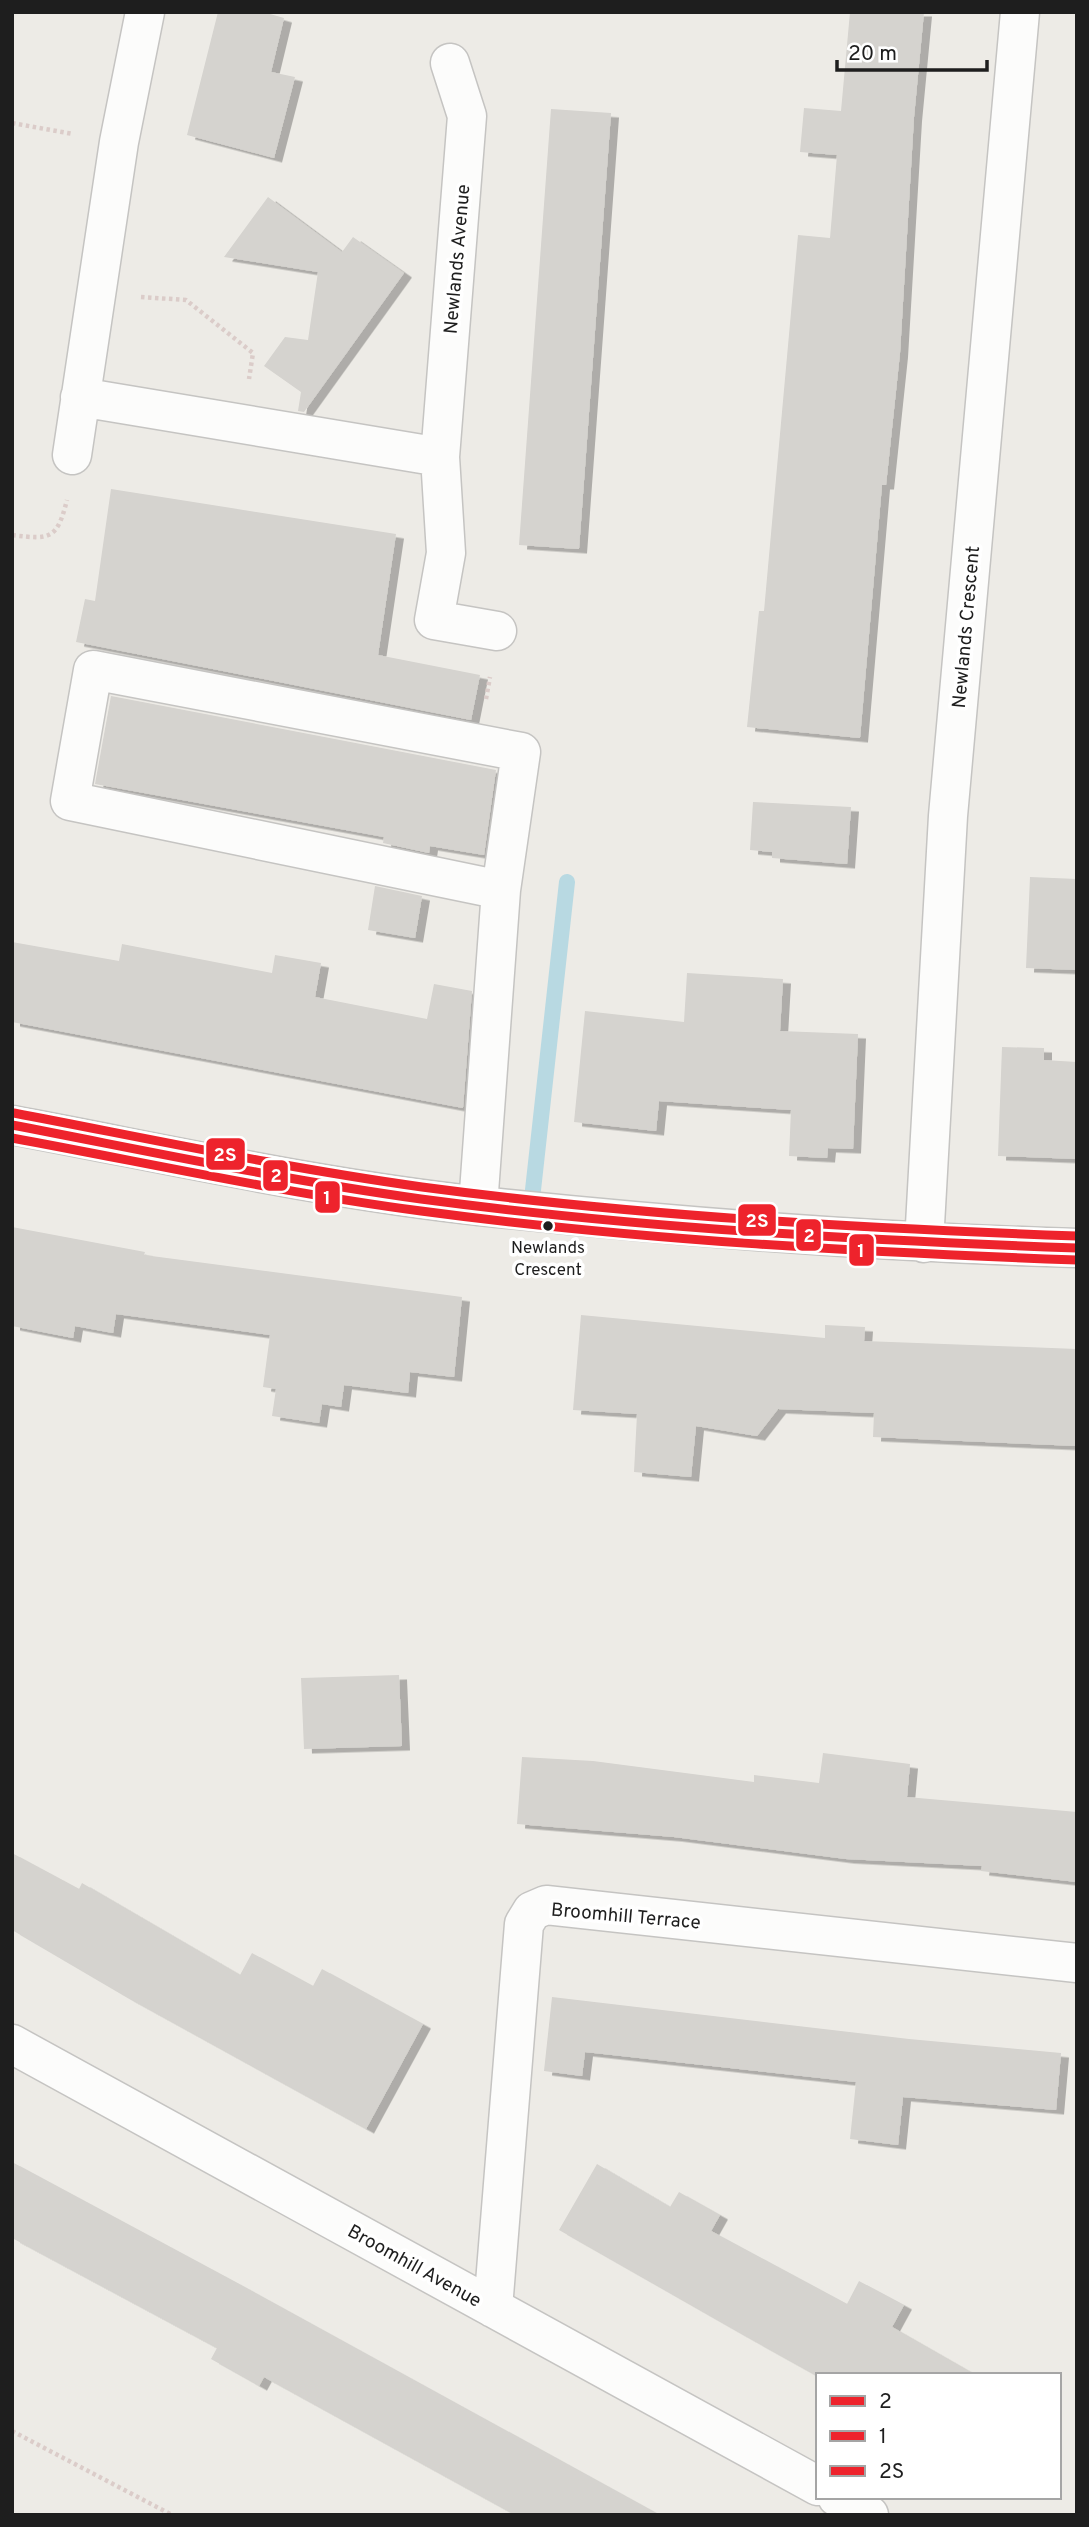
<svg xmlns="http://www.w3.org/2000/svg" width="1089" height="2527" font-family="Overpass,sans-serif">
<style>
.lines{fill:none;stroke-linecap:round;stroke-linejoin:round}
.stream{stroke:#b8d9e2;stroke-width:16}
.building{fill:#d5d3cf;filter:url(#shadow)}
.minor-casing{stroke:#c5c4c2;stroke-width:41}
.path{stroke:#dbccc9;stroke-width:4.5;stroke-dasharray:3.5 3.5;stroke-linecap:butt}
.minor{stroke:#fcfcfb;stroke-width:38}
.bus-1-casing{stroke:#fff;stroke-width:14}
.bus-2-casing{stroke:#fff;stroke-width:14}
.bus-3-casing{stroke:#fff;stroke-width:14}
.bus-1{stroke:#ee232c;stroke-width:9}
.bus-2{stroke:#ee232c;stroke-width:9}
.bus-3{stroke:#ee232c;stroke-width:9}
.bus-dot{fill:#1e1e1e;stroke:#fff;stroke-width:2.5}
.labels{text-anchor:middle;stroke-width:7;stroke-linejoin:round;paint-order:stroke}
.bus-label{font-size:17px;fill:#1e1e1e;stroke:#fff}
.street-label{font-size:19px;fill:#1e1e1e;stroke:#fff}
.line-badge{stroke:#fff;stroke-width:2.5}
.badge-label{font-size:19px;text-anchor:middle;font-weight:bold;fill:#fff}
</style>
<defs>
<filter id="shadow"><feDropShadow dx="8" dy="4.5" stdDeviation="0" flood-color="#0004"/></filter>
</defs>
<rect width="100%" height="100%" fill="#edebe6"/>
<g class="lines">
<path class="stream" d="M533,1190l34,-308"/>
</g>
<path class="building" d="M218,12h45l21,6 -13,54 24,5 -21,81 -87,-23z
M850,12h74l-10,105 -14,236 -14,132h-4l-22,253 -113,-11 12,-116h5l34,-376 32,3 7,-83 -37,-3 4,-44 37,3z
M551,109l60,4 -32,436 -60,-4z
M268,197l74,55 11,-15 51,36 -100,139 -6,-1 3,-19 -37,-26 21,-29 23,3 10,-68 -94,-15z
M111,489l285,45 -18,121 102,20 -9,45 -395,-78 9,-43 10,2z
M111,696l385,74 -12,85 -54,-9 -1,7 -46,-10 1,-6 -289,-53z
M753,802l98,5 -4,57 -75,-6v-6l-22,-2z
M1030,877l47,2v91l-51,-2z
M375,886l47,10 -7,42 -47,-8z
M12,942l107,19 3,-17 150,29 3,-18 46,8 -6,34 112,22 7,-35 38,7 -9,117 -451,-86z
M687,973l96,6 -3,52 78,3 -5,115 -25,-1 -1,10 -38,-2 2,-46 -132,-9 -3,30 -82,-9 11,-111 99,11z
M1002,1047l42,1v12l33,2v97l-79,-3z
M12,1227l133,25 -1,3 318,42 -8,80 -44,-5 -2,21 -64,-8 -3,22 -19,-3 -3,19 -47,-7 4,-27 -13,-2 7,-52 -154,-21 -3,19 -38,-7 -2,12 -61,-12z
M581,1315l244,23v-13l40,2 -1,14 213,8v97l-204,-9 1,-24 -96,-4 -21,27 -61,-10 -5,51 -57,-5 3,-58 -64,-4z
M399,1675l3,71 -98,3 -3,-71z
M823,1753l87,11 -3,33 170,15v70l-96,-11 1,-5 -136,-7 -172,-22 -157,-13 5,-67 71,4 161,21v-7l65,8z
M12,1853l67,36 3,-6 158,92 12,-22 61,33 9,-17 101,55 -57,105 -238,-131 -116,-68z
M552,1997l357,42 152,14 -5,57 -153,-13 -5,48 -48,-6 6,-57 -271,-30 -3,24 -38,-5z
M12,2162l229,123 419,230h-145l-251,-138 -5,9 -48,-27 6,-11 -205,-110z
M597,2164l73,43 9,-15 41,23 -9,16 136,73 12,-23 45,24 -12,22 84,48h-161l-77,-43 -179,-102z"/>
<g class="lines">
<g class="minor-casing">
<path id="minor" d="M450,63l17,53 -27,341 6,96 -12,67 63,11
M80,397l360,60
M72,455l47,-313 26,-130
M12,1125c155,29 311,64 468,81 198,21 398,36 597,42
M478,1206l23,-316 20,-138 -428,-82 -23,131 431,89
M924,1243l24,-427 72,-804
M12,2044l806,442
M493,2308l31,-384 8,-13 14,-6 531,58
M837,2497l32,18"/>
</g>
<path class="path" d="M12,123l61,11
M141,297l45,3 67,53 -4,26
M12,535c39,5 45,4 55,-35
M486,699l4,-22
M12,2431l160,84"/>
<use href="#minor" class="minor"/>
<g class="bus-1-casing">
<path id="bus-1" d="M12,1125c136,26 272,55 409,74 217,29 437,41 656,49"/>
</g>
<g class="bus-2-casing">
<path id="bus-2" d="M12,1138c136,25 272,55 409,73 217,29 437,41 656,49"/>
</g>
<g class="bus-3-casing">
<path id="bus-3" d="M14,1113c136,26 271,55 408,74 217,29 437,41 655,49"/>
</g>
<use href="#bus-1" class="bus-1"/>
<use href="#bus-2" class="bus-2"/>
<use href="#bus-3" class="bus-3"/>
</g>
<circle class="bus-dot" cx="548" cy="1226" r="6"/>
<g class="labels">
<g class="bus-label">
<text x="548" y="1253">Newlands<tspan x="548" dy="22">Crescent</tspan></text>
</g>
<g class="street-label">
<text transform="translate(456 259) rotate(-85)" y="7">Newlands Avenue</text>
<text transform="translate(965 627) rotate(-85)" y="7">Newlands Crescent</text>
<text transform="translate(626 1915) rotate(5)" y="7">Broomhill Terrace</text>
<text transform="translate(415 2265) rotate(29)" y="7">Broomhill Avenue</text>
</g>
</g>
<g class="line-badge">
<rect x="205" y="1137" width="41" height="34" rx="7" fill="#ee232c"/>
<rect x="262" y="1159" width="27" height="33" rx="7" fill="#ee232c"/>
<rect x="314" y="1180" width="27" height="34" rx="7" fill="#ee232c"/>
<rect x="737" y="1203" width="40" height="34" rx="7" fill="#ee232c"/>
<rect x="795" y="1218" width="27" height="34" rx="7" fill="#ee232c"/>
<rect x="848" y="1233" width="27" height="34" rx="7" fill="#ee232c"/>
</g>
<g class="badge-label">
<text x="225" y="1161">2S</text>
<text x="276" y="1182">2</text>
<text x="327" y="1204">1</text>
<text x="757" y="1227">2S</text>
<text x="809" y="1242">2</text>
<text x="861" y="1257">1</text>
</g>
<rect width="1089" height="2527" fill="none" stroke="#1e1e1e" stroke-width="28"/>
<rect x="816" y="2373" width="245" height="126" fill="#ffffff" stroke="#a5a5a5" stroke-width="2"/>
<rect x="830" y="2396" width="35" height="10" fill="#ee232c" stroke="#a5a5a5" stroke-width="2"/>
<text x="879" y="2408" font-size="21" fill="#1e1e1e">2</text>
<rect x="830" y="2431" width="35" height="10" fill="#ee232c" stroke="#a5a5a5" stroke-width="2"/>
<text x="879" y="2443" font-size="21" fill="#1e1e1e">1</text>
<rect x="830" y="2466" width="35" height="10" fill="#ee232c" stroke="#a5a5a5" stroke-width="2"/>
<text x="879" y="2478" font-size="21" fill="#1e1e1e">2S</text>
<path d="M837 60v10h150v-10" fill="none" stroke="#1e1e1e" stroke-width="3.5"/>
<text x="848" y="60" font-size="21" fill="#1e1e1e" stroke="#ffffff" stroke-width="5" paint-order="stroke">20 m</text>
</svg>
